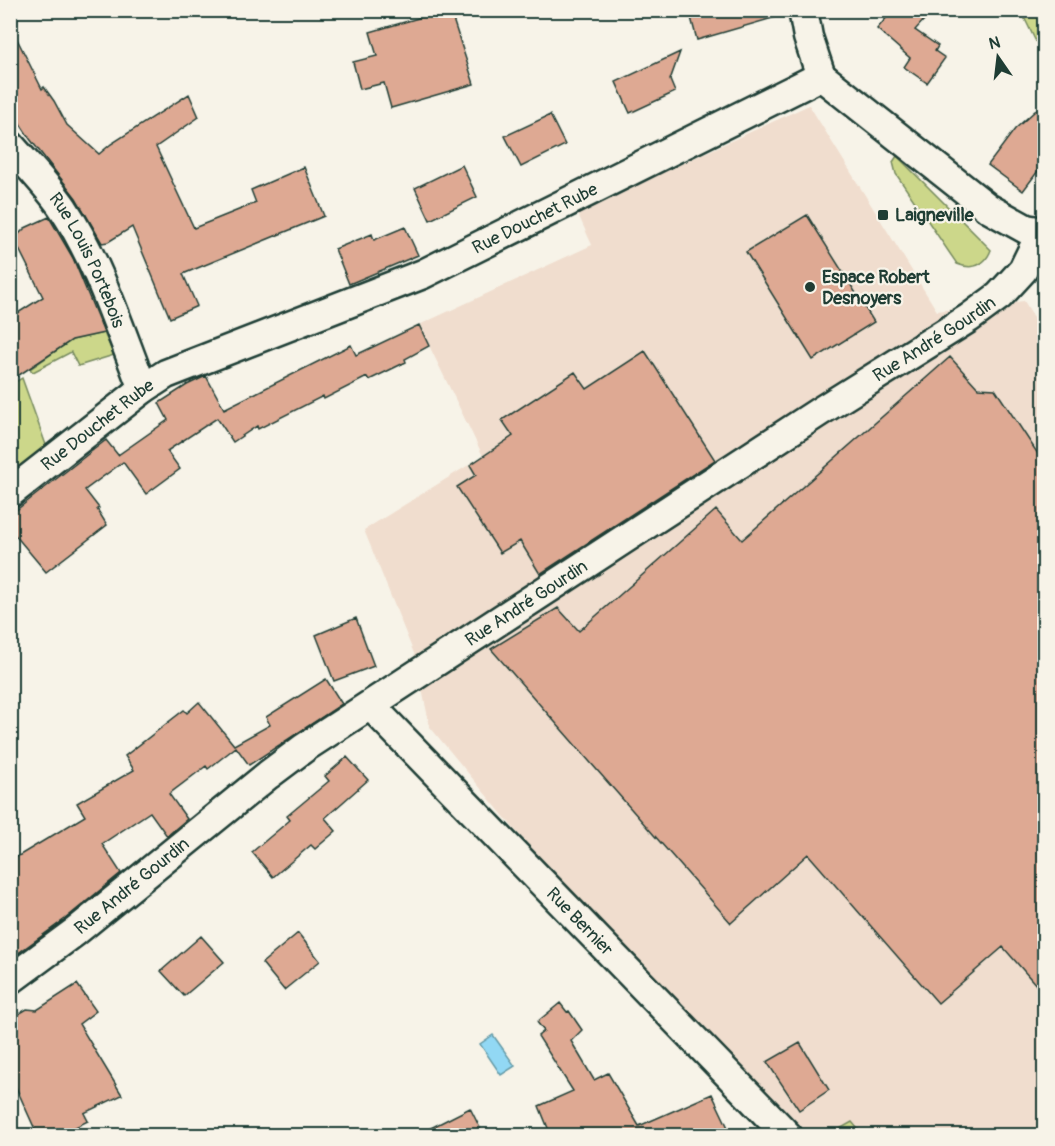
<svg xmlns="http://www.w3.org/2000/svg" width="1055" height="1146" font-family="Pangolin,sans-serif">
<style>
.built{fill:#f0ddce}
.green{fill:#ccd78a;stroke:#768a5f;stroke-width:1.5}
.water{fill:#92d8f4;stroke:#649aa7;stroke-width:1.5}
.building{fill:#dea993;stroke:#1f3d34;stroke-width:1.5}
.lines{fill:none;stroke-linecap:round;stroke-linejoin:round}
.minor-casing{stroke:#1f3d34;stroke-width:33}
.minor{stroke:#f7f3e8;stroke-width:28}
.poi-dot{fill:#1f3d34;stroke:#f7f3e8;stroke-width:2}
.labels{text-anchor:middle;stroke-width:4.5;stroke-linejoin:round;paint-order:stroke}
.poi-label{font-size:18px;font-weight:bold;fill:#1f3d34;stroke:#f7f3e8;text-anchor:start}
.street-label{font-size:18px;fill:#1f3d34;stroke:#f7f3e8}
</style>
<rect width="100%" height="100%" fill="#f7f3e8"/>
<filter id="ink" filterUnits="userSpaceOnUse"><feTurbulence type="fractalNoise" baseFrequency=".0167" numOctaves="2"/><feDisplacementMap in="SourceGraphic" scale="12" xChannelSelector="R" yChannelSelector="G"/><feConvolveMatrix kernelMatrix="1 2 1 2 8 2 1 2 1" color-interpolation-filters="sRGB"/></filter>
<g filter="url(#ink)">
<path class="built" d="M809,105l128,206 87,-10 20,32v802h-180l-12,-13 -23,13h-62l-337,-408 -15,-71 -51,-126 119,-74 -64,-131 173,-80 -15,-33z"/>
<path class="green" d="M1021,11h23v47z
M897,156l94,94c-6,16 -19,20 -34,14l-61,-90 -3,-12z
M104,333l10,22 -36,11 -7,-14 -38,20 -3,-3 42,-29z
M22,378l24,67 -27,23 -8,-15 -1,-68z
M852,1122l11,13h-34z"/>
<path class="water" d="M493,1035l22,31 -14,9 -21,-31z"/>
<path class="building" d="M446,10h4l24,74 -83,24 -7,-25 -24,6 -7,-27 24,-6 -7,-24z
M689,10h86l1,7 -79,23z
M893,10h40l-18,20 23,16 -3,5 10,7 -18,25 -23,-16 6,-9 -33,-29z
M10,25l32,64 2,-2 10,14 13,24 32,29 12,-10 78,-50 10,23 -43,30 38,81 62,-25 -5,-13 53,-23 20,49 -141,58 14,32 -27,12 -38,-91 -24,15 -6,1 -26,-45 -46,-59 -20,-31z
M680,52l-10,28 5,12 -45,21 -14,-31z
M1044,103v60l-21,28 -35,-26 27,-36z
M550,115l15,30 -44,22 -16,-31z
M462,165l15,32 -47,23 -15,-32z
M807,215l67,107 -61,38 -67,-108z
M49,217l24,41 31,75 -32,7 -62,41v-63l33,-21 -29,-58 11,-11z
M405,227l13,28 -69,29 -14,-35 37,-15 2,6z
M419,325l10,21 -24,13 1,3 -37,18 -2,-3 -43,22 -1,-3 -65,33 -1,-3 -24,16 -16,-24 -50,33 13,18 -34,25 -23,-32 -38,28 14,18 -2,1 10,16 -61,47 -36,-43v-14l96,-75 12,15 50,-35 -9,-17 28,-18 19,-9 18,33 127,-64 5,10z
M645,351l70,109 -175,114 -20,-33 -20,12 -43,-66 19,-12 -6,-10 43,-29 -11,-16 73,-48 12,17z
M950,357l28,31 17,1 49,74v531l-41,-47 -65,56 -130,-149 -77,69 -240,-274 67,-41 21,23 137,-121 26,30z
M356,618l18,48 -40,15 -18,-46z
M326,679l16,25 -93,61 -13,-18 -28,22 -2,-3 -37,28 18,25 -20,17 -17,-24 -48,32 19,29 -56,46 -55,40v-98l75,-45 -8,-13 57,-33 -9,-14 59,-46 3,3 12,-11 35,43 36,-20 -4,-8z
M347,757l21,23 -43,38 11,13 -21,18 -4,-4 -38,32 -21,-25 38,-32 -3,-4 42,-35 -4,-5z
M298,933l22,28 -36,29 -22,-27z
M201,936l23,26 -40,34 -23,-25z
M77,984l19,27 -17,13 43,71 -38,18 4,8 -31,15h-19l-28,-62v-55l17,-10 10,1z
M560,1003l7,9 2,-1 13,19 -11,11 23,39 14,-7 31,53 73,-32 20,42h-179l-3,-3 -11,-27 34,-15 -35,-55 6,-5 -7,-9z
M800,1043l29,47 -30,20 -32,-48z
M470,1108l14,28h-69z"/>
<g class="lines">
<g class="minor-casing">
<g id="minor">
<path d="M803,10l5,27 13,39"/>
<path d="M821,76l167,132 38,21 18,3"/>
<path id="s1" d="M10,145c18,21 38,41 53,63 36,55 56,120 80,181"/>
<path id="s2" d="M10,493l133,-104 23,-15 257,-100 398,-198"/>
<path id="s3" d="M371,706l417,430"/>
<path id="s4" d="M10,980l65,-48 193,-157 36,-27 515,-336 150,-94 30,-22 24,-26 18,-37"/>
</g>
</g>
<use href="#minor" class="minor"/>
</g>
</g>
<g class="poi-dot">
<rect x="877" y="209" width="12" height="12" rx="3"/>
<circle cx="810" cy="287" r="6"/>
</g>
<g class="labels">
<g class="poi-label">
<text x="895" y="221">Laigneville</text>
<text x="822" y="283">Espace Robert<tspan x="822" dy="21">Desnoyers</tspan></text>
</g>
<g class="street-label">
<text dy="6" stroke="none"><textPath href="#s2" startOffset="597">Rue Douchet Rube</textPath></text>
<text dy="6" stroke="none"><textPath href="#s1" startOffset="140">Rue Louis Portebois</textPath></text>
<text dy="6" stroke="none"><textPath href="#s4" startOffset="1126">Rue André Gourdin</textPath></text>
<text dy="6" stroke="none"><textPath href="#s2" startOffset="111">Rue Douchet Rube</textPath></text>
<text dy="6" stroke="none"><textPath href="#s4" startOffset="640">Rue André Gourdin</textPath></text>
<text dy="6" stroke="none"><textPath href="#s4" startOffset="154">Rue André Gourdin</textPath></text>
<text dy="6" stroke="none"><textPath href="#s3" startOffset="300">Rue Bernier</textPath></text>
</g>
</g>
<rect width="1055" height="1146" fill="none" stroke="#f7f3e8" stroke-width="36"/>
<rect x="18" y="18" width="1019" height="1110" fill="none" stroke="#1f3d34" stroke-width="2" filter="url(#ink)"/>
<g transform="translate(998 57) rotate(346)" stroke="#f7f3e8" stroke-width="4.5" paint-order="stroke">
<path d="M0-4.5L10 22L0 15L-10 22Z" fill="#1f3d34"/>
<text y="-9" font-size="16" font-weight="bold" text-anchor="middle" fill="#1f3d34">N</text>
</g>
</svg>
